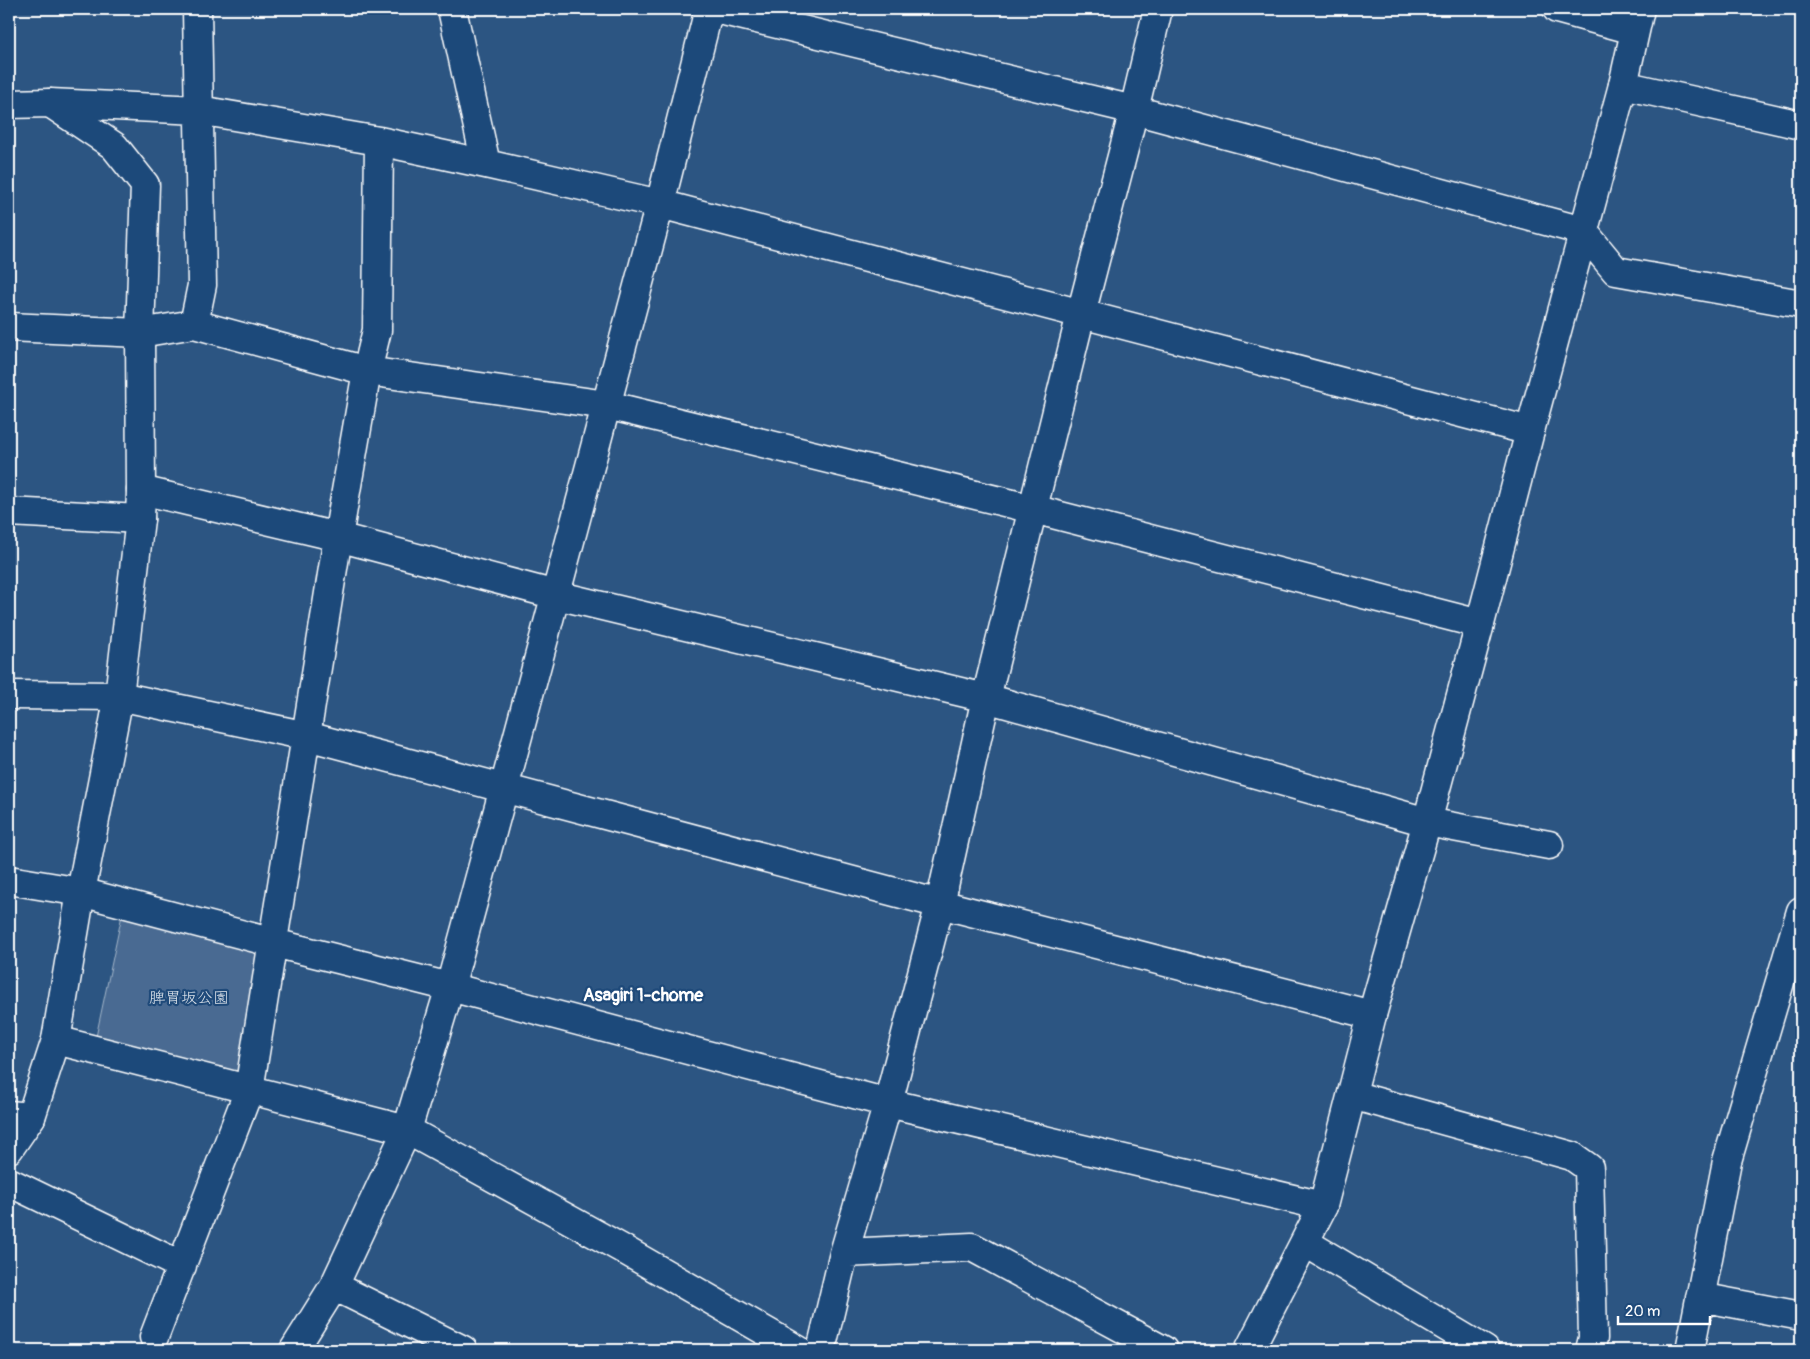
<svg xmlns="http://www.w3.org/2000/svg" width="1810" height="1359" font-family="Pangolin,'Klee One',sans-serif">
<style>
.green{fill:#486b92;stroke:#a4b5c8}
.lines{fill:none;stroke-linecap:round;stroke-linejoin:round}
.minor-casing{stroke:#fff;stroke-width:31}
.tertiary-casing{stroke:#fff;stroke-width:31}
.minor{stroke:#1f4a7a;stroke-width:28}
.tertiary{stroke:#1f4a7a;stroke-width:28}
.labels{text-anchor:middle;stroke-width:4.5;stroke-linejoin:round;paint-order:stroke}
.park-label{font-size:16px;fill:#dae1e9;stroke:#1f4a7a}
.neighbourhood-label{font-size:18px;font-weight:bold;fill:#fff;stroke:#1f4a7a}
</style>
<rect width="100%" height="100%" fill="#2c5582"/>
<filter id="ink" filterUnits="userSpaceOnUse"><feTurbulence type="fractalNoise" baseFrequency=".02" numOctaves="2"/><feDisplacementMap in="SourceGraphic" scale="10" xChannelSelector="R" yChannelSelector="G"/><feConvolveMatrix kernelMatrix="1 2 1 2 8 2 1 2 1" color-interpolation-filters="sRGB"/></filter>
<g filter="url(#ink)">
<path class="green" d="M122,915l142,36 -23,125 -145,-39z"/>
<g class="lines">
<g class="minor-casing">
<path id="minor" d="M452,9l34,155
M715,9l419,101 449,121 33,40 185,33
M1557,9l77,21
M1623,85l178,40
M9,104l41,-1 149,7 180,31 107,23 174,40 870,227
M194,324l8,-39 -5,-276
M9,327l131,6 54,-9 173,47 240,34 426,104 447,115
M141,490l197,47 218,58 430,103 441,124 122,23
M9,512l131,7
M9,695l110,1 188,40 633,168 432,111
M9,880l72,12 193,51 176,44 438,116 435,103
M56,1040l351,90 214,118 177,102
M1352,1095l220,61 17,12 4,170 -3,12
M9,1115l22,2
M9,1182l173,84
M1306,1243l179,107
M844,1253l128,-6 191,103
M334,1286l129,64
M1700,1297l101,19
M154,1337l95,-247 89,-553 29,-166 10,-41 2,-189
M294,1350l40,-64 73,-156 43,-143 54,-199 156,-584 49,-195
M821,1350l23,-97 44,-150 52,-199 46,-206 95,-384 53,-204 24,-101
M1690,1350l37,-189 74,-250"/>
</g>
<g class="tertiary-casing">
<path id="tertiary" d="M9,1149l22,-32 25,-77 25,-148 38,-196 21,-177 1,-29 -1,-157 5,-148 -31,-39 -64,-43
M1249,1350l74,-144 49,-191 55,-193 53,-198 50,-193 93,-346 17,-76"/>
</g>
<use href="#minor" class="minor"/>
<use href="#tertiary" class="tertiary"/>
</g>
</g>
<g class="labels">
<g class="park-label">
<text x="189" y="1003">脾胃坂公園</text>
</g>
<g class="neighbourhood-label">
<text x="643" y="1001">Asagiri 1-chome</text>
</g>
</g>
<rect width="1810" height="1359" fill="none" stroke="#1f4a7a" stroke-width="30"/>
<rect x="15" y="15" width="1780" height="1329" fill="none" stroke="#fff" stroke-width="2" filter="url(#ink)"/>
<path d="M1618 1316v8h92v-8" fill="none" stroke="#ffffff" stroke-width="2.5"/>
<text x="1625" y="1316" font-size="15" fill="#ffffff" stroke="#1f4a7a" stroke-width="4" paint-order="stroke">20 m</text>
</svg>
